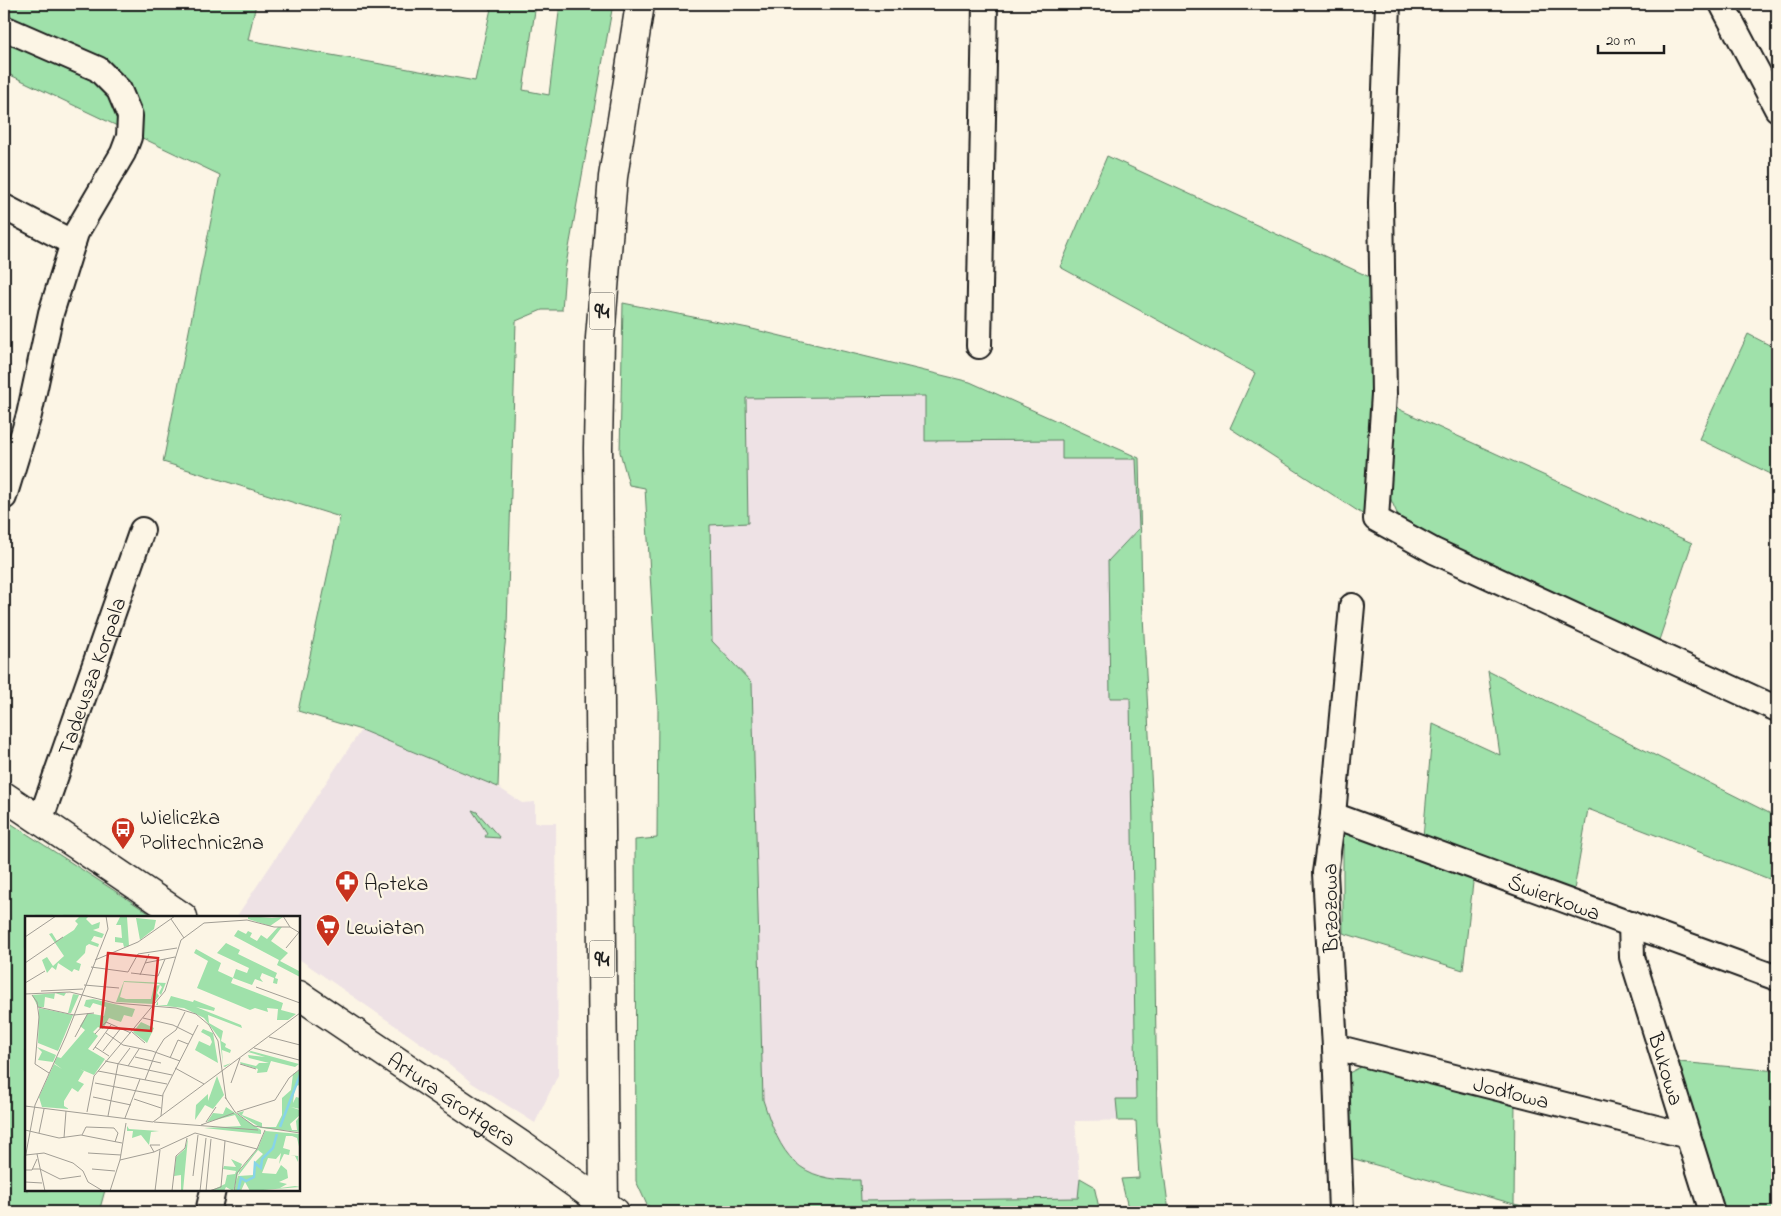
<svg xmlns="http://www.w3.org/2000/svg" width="1781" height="1216" font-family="'Indie Flower',sans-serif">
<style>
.built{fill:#eee2e5}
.green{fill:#9fe1aa;stroke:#5e7e63}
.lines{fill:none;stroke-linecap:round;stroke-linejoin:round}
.street-casing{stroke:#1c1c1c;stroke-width:28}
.secondary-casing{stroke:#1c1c1c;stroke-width:31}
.primary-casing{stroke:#1c1c1c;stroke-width:31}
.street{stroke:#fcf5e5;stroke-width:24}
.secondary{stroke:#fcf5e5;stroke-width:28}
.primary{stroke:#fcf5e5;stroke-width:28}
.labels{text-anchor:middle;stroke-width:4.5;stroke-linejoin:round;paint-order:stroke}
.shield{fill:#fcf5e5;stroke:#5f5d58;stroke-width:1}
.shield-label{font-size:21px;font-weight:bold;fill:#1c1c1c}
.street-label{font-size:22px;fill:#1c1c1c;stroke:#fcf5e5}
.poi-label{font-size:22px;fill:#1c1c1c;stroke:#fcf5e5;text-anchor:start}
.inset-river{fill:none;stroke:#87d4e7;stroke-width:2.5}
.inset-road{fill:none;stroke:#a29e95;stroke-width:1}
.view{fill:#d62828;fill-opacity:0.15;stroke:#d62828;stroke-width:2.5}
.inset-edge{fill:none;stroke:#1c1c1c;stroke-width:2.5}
</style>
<rect width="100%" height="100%" fill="#fcf5e5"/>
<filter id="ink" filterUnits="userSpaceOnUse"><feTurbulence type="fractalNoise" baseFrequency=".02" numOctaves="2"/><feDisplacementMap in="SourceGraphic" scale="10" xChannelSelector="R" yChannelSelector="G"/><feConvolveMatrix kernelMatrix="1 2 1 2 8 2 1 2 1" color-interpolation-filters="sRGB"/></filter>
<g filter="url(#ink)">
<path class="built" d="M688,318l60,10 222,54 169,76 3,137 11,218 4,307 -82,1 7,84 -246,3 -83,-72 -60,-448z
M361,730l137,57 24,16 13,-1v21h21l2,252 -23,48 -63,-40 -30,-25 -143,-99v-42l-62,-1z"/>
<path class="green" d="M4,4h252l-8,36 227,41 17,-77h44l-13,86 26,5 11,-91h53l-48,266 -3,40h-20l-26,11 -9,306 -5,45 -4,115 -137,-57 -63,-19 42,-194 -177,-55 57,-287 -216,-103z
M1107,156l267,123 -3,163 -4,75 -137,-89 25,-55 -195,-106z
M623,303l125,25 222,54 169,76 3,137 11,218 4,307 12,92h-40l-8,-33 18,-1 -3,-57h-18l-2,-22h20l-6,-401h-20l-2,-137 31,-33 -3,-69h-74v-19l-137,1v-45l-179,2 2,125 -38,2 2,116 40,42 11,417c18,56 34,82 97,80l1,21 217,-3 2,-20 14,8 6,26h-443l-10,-7 -11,-24 -1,-341 22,-2 1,-128 -13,-222 -16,-3 -9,-33z
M1748,334l29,15v128l-78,-38z
M1394,407l298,136 -35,103 -233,-109 -24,-17 -12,-27z
M1488,671l289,146v65l-189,-73 -14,81 -151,-53 10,-113 67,31z
M472,810l5,2 23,26 -15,-1 2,-4z
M4,819l151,98h-129v273h79l-6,22h-95z
M1343,826l131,48 -11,96 -120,-37z
M1370,1062l145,39 -1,103 34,8h-33l-1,-8 -163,-46 -2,-85z
M1679,1062l98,9v141h-54z"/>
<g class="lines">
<g class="street-casing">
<g id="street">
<path d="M1388,4l-7,199 3,191 -8,125 58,32 343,158"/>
<path d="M1722,4l55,105"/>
<path d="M4,28l94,41 21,21 11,26 -1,21 -6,16 -47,80 -25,80 -22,102 -25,82"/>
<path d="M4,207l69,36"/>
<path d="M979,346l6,-342"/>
<path id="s1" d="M1333,815l444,163"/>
<path id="s2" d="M40,821l102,-291"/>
<path id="s3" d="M1631,924l1,33 80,255"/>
<path id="s4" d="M1335,1047l353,89"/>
<path d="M208,1212l5,-22"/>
<path d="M1341,1212l-6,-165 -10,-174 8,-58 19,-209"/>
</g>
</g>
<g class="secondary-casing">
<g id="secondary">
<path d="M4,796l179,121"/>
<path id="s5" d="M299,995l225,152 91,65"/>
</g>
</g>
<g class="primary-casing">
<path id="primary" d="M604,1212l-6,-764 2,-110 13,-161 27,-173"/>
</g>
<use href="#street" class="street"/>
<use href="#secondary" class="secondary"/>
<use href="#primary" class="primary"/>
</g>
</g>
<defs>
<g id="bus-pin" transform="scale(1.25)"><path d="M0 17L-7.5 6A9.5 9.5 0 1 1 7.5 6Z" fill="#c8321e" stroke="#fcf5e5"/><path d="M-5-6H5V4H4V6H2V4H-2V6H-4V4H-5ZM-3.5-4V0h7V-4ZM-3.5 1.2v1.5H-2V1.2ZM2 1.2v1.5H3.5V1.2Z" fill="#fff"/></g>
<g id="pharmacy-pin" transform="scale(1.25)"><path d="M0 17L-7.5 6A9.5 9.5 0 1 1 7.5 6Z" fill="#c8321e" stroke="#fcf5e5"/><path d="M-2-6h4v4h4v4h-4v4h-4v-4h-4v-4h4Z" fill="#fff"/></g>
<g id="supermarket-pin" transform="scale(1.25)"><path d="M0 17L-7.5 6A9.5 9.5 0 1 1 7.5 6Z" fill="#c8321e" stroke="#fcf5e5"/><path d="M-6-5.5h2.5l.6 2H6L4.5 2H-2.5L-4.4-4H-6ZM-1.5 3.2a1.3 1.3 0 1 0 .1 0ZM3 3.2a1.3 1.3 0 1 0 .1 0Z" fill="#fff"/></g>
</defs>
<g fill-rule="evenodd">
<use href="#bus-pin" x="123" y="829"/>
<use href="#pharmacy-pin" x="347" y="882"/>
<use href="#supermarket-pin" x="328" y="926"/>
</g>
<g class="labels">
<g class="shield">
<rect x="589.5" y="292.5" width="25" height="37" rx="4"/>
<rect x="589.5" y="940.5" width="25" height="37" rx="4"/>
</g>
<g class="shield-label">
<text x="602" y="318">94</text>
<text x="602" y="966">94</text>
</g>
<g class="street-label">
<text dy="8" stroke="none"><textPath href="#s2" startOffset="154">Tadeusza Korpala</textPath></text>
<text dy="8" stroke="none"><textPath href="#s1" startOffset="236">Świerkowa</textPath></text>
<text transform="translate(1329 908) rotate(-91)" y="8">Brzozowa</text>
<text dy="8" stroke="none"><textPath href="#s3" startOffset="150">Bukowa</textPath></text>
<text dy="8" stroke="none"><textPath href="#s4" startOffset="182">Jodłowa</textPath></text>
<text dy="8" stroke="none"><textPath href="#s5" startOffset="185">Artura Grottgera</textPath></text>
</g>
<g class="poi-label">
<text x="140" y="824">Wieliczka<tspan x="140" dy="25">Politechniczna</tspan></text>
<text x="364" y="890">Apteka</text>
<text x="346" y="934">Lewiatan</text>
</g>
</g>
<g transform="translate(25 916)">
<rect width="275" height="275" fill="#fcf5e5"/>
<path d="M55,0h9l-3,3 6,6 8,-3 -1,6 -6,2 11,4 -2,4 -8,-2 -3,5 8,3 -1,3 -9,-3 -3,2 -1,7 -9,9 5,2 -2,7 -5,-2 -2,3 -14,-9 -2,7 -4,-3 -5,6 -5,-13 5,-3 6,9 11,-10 -15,-22 3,-1 5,8 17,-11 4,-6 -3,-3zM223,0l24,2 11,-1 -13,9 -22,-7zM95,1h7l2,29 -5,1 -1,-4 -8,-1v-5l7,1 -1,-13h-5zM111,2l20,2 -2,9 -14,11zM253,11h4l-11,14 17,12 -8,8 19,10 1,6 -23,-12 2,-5 -45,-24 4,-6 8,4 2,-3 4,2 -2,4 7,4 4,-6 6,4zM201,27l14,7 -2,4 39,19 -2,5 3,1 -1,5 -4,-1 1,-5 -12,-5 -2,5 3,4 -8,-3 -3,6 -19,-7 -2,5 52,20 -2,7 15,4 -8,6h-11l1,-11 -11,-1 1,4 -13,-4 -5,2 -53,-22 11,-27 -14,-8 2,-4 25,14 -3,8 15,7 3,-9 11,4 2,-5 -32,-15zM142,64l-6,15 -2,-2 3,-6 -3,-3 -35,-2 -4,15 6,2h25l3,-13 6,-1 -3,8 2,3 -6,8 -37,-2 8,-21 42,2zM30,77l-1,6 -9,-2 -1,10h-6l-6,-12 25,-2h10l12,2 -8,18h-3l5,-19 -7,-1 -2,3zM146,80l22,6 1,-2 21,8 -1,3 -18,-4 45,18 1,3 -34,-13 1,8 14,8 -2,10 5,3 -1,3 6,3 -1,3 -8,-3 1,16 8,-3 -6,4 -2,-1 -3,-27 -16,-21 -20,-10 -28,-3 2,-4v4h9zM68,83l42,10 -3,8 -8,-2 -3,7 -12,-4 -6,11 -5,-2 -5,5 5,4 -10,13 17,10 -11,16 -14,-6 4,2 -6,10 6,3 -6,8 -6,-4 -8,13v5l5,3 -27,-2 -3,-10 15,-33 8,5 -8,-6 3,-6 4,1 24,-28 -5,-4 8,-13 16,3 2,-9 -13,-4 -3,5 -6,-2 2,-6zM14,92l34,7 -15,36 -20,-8zM116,106l13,6 -7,15 -14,-11zM178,113l10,4 5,30 -23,-13 4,-9 11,5 2,-4 -2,-5 -9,-5zM12,131l19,8 -3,7 -15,-2 4,-8zM226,135l48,13 -4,3 -24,-6 -4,11 -10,1 1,-4 -17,-5 -1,-2 16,4 3,-3h10l-20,-5 -1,-3 17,2 -17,-5zM275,154v15l-5,1 -2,17 3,-6 4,1v11l-9,-2 9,3v5l-10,9 2,6h5l-1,-9 4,-5v16l-39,-4 -24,-15 7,-2 -2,4 20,8v4h14l6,-12v-17l9,-8 2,-16zM192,160l7,19 -11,14 -8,-4 -10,15 1,-15 12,-11v7zM201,191l35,23v4l-57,-6 37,-2 -6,-11 -28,7 6,-9 10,1zM102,210l2,3 30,2 -8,1 -2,13 -8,-10 -9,3 1,-7h-6zM240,215l35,3v17l-3,-13 -5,-2h-6l-3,12 7,2 -1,5 9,1v6l-3,-6 -11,-2 -5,10 2,-11 -5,6 -8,-1 -6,15 14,1 5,-9 6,5 1,8 -9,4 8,2 -7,4 15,-2 5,1 -50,4 -5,-9 -4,9h-7l4,-18 20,-25zM233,234l5,4 -9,9v12l-16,1zM163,222l-5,53h-2v-16l-7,1 2,-19 9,-8zM206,243l11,5 -9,27 -7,-4 -2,4h-14l15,-7 2,-9 8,-1 1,-3 -13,-2 1,-3 12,1z" fill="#9fe1aa" fill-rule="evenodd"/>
<path class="inset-river" d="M255,211l20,-52M213,275l3,-13 5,3 8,-4 1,-14 6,5 1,-9 11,-11 4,-14"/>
<path class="inset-road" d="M258,0l7,11 10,6M146,3l13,19M0,21l31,-21M261,32l14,-17M70,44l43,-18 37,-26M0,47l38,-26M120,47l30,-6M66,51l37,5 10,-18 39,-6M106,57l27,3 7,-17M115,59l9,-21M0,67l20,-12M59,69l35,3M231,71l44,16M16,75l42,-2M0,78l45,-2 45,11 61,5 20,6 13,11 9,16 8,58M7,79l5,7 2,15 -4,47M13,91l36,8 20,-2M118,102l30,7 20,10M107,116l13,11M81,117l17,12 29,6 28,10M70,118l11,-12 25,11M50,121l13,-24M244,121l31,8M70,131l14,9M229,132l45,12M68,134l18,-25M78,135l18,-23M110,141l26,6M145,142l8,-18 10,4M80,145l67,14M10,148l14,9M93,148l12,-16M215,148l16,5M103,150l11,-17M150,152l29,16M73,155l69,13M120,164l11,-28 8,-13 12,-9 9,-18M70,167l68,13M206,167l9,-25M68,181l38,8M200,181l10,15 19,14 46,7M109,183l27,9M0,190l128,16 147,-109M62,196l7,-36 71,-85 16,-51 23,-17 43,-3 27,7h16M212,196l38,-12 14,-22 11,-9M83,200l10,-52M136,200l2,-22 35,-69M100,202l15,-39M129,206l104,8M181,206l10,-15M176,209l33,-12M0,214l34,8 22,-3 41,8M14,217l5,-24M170,217l62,16M57,219l4,-8 28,1 4,5 -3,9M39,222l2,-27M129,236l-4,-7h10M63,237l33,2M12,238l8,37M1,239l18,-2 29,10 10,8 5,11 15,9M0,243l10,-54 31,-69 42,-107 -2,-13M95,244l34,-8 41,-19M0,247v16M7,253h8l20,10 21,-3M67,253l23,2M1,254h6l5,-11M168,260l5,-41M0,266l17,1M85,275l10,-31 6,-37M130,275l5,-41M147,275l4,-35 9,-8 2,-10M175,275l6,-53M181,275l5,-52M184,275l12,-4 4,-46M209,275l3,-18 20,-24 8,-19"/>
<path class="view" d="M83,37l50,5 -7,73 -50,-4z"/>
<rect width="275" height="275" class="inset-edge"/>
</g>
<rect width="1781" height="1216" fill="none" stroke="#fcf5e5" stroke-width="20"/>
<rect x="10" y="10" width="1761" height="1196" fill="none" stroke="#1c1c1c" stroke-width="2" filter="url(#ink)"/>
<path d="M1598 45v8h66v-8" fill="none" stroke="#1c1c1c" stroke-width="2.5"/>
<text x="1606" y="45" font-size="15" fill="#1c1c1c" stroke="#fcf5e5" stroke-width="4" paint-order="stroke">20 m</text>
</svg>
